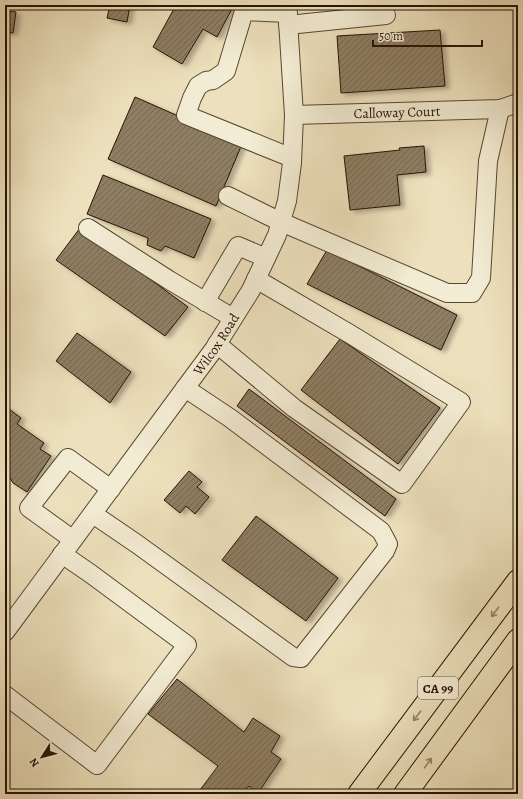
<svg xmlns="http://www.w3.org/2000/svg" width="523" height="799" font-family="Alegreya,serif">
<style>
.building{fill:url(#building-hatch);stroke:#271203;filter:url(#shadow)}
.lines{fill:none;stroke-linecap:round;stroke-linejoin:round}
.minor-casing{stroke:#584632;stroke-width:20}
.highway-casing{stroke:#271203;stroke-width:24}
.minor{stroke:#f3ecd4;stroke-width:18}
.highway{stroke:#ede1bd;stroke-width:22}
.oneway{stroke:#948469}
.labels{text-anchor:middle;stroke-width:4;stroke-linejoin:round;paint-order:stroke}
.shield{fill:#f3ecd4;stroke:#645342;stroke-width:1}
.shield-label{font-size:13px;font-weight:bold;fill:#271203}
.street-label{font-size:14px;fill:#271203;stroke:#f3ecd4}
</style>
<defs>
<pattern id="building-hatch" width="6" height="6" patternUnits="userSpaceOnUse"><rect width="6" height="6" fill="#8e7e64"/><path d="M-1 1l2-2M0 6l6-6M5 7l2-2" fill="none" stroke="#746650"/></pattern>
<filter id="shadow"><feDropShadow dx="4.5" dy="2.5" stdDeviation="2" flood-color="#0004"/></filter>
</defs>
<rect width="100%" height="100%" fill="#ede1bd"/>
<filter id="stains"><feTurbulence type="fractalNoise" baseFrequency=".005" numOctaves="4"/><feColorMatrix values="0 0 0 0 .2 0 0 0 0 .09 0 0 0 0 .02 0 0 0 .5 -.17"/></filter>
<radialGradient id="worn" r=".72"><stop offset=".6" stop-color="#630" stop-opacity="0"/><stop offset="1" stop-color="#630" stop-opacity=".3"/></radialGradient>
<path class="building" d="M110,5h20l-3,17 -20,-4z
M176,5h58l-17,32 -14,-8 -21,35 -29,-17z
M5,10l11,2 -3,21 -8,-1z
M440,30l5,56 -104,7 -4,-57z
M135,97l107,47 -26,62 -108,-47z
M424,146l2,26 -29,3 3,30 -50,5 -6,-54 56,-6 -1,-2z
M103,175l108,44 -17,39 -29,-12 -4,5 -14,-6 1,-7 -61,-24z
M80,228l108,79 -23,29 -109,-76z
M327,250l130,65 -16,35 -134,-66z
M77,333l54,39 -21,31 -54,-42z
M340,339l100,69 -42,56 -97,-74z
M249,389l147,110 -11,17 -148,-110z
M5,406l16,12 -4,6 27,19 -4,6 11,7 -24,36 -14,-9 -3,-5 -5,-3z
M189,471l13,11 -5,5 12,10 -14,17 -9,-8 -6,7 -16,-13z
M256,516l82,62 -32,43 -84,-61z
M177,679l67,53 9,-14 27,18 -9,16 10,7 -23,34 -9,-7 -7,8h-45l21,-28 -70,-52z"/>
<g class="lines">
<g class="minor-casing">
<g id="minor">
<path d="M288,13l-44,-2 -18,60 -13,9 -7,1 -8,5 -6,12 -6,17 106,43"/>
<path d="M288,25l98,-10"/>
<path id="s1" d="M294,115l206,-6 18,-6"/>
<path d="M228,196l53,26 166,71h25l9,-15 7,-117 12,-52"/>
<path d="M88,228l81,52 64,38"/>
<path d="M205,302l33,-56 28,12"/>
<path d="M217,344l77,64 108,76 59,-82 -111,-68 -94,-55"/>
<path d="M93,514l44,30 156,113 8,1 84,-107 3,-7 -7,-13 -151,-113 -45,-30"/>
<path d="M72,539l-43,-31 39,-50 43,31"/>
<path id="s2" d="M5,632l209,-283 37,-59 26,-55 10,-34 5,-38 2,-48 -7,-110"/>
<path d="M5,695l92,70 90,-120 -96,-71 -29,-20"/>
</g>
</g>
<g class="highway-casing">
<path id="highway" d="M359,794l159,-213
M405,794l113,-154"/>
</g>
<use href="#minor" class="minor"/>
<use href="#highway" class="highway"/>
</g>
<defs><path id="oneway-shaft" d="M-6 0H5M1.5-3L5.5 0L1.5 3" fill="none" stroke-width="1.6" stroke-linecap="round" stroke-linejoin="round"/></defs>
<g class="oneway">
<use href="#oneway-shaft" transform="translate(495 612) rotate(127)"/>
<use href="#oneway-shaft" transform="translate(417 716) rotate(127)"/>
<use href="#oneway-shaft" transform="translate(428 763) rotate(-54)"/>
</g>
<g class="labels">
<rect class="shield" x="418" y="677" width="40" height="22" rx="3"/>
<g class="shield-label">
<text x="438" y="693">CA 99</text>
</g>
<g class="street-label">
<text dy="5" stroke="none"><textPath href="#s1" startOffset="103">Calloway Court</textPath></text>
<text dy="5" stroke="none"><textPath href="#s2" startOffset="357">Wilcox Road</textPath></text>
</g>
</g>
<rect width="523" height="799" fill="none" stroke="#ede1bd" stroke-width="20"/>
<rect x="6" y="6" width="511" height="787" fill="none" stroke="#271203" stroke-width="2"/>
<rect x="10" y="10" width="503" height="779" fill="none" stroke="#271203"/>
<g transform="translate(42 757) rotate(234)" stroke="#f3ecd4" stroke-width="3" paint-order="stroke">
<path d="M0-3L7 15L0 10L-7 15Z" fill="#271203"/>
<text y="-6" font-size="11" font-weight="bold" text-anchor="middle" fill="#271203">N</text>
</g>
<path d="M373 40v6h109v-6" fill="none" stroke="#271203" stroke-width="2"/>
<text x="379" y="40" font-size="12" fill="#271203" stroke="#f3ecd4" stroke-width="3" paint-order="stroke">50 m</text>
<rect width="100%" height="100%" filter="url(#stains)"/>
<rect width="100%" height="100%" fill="url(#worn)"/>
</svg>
